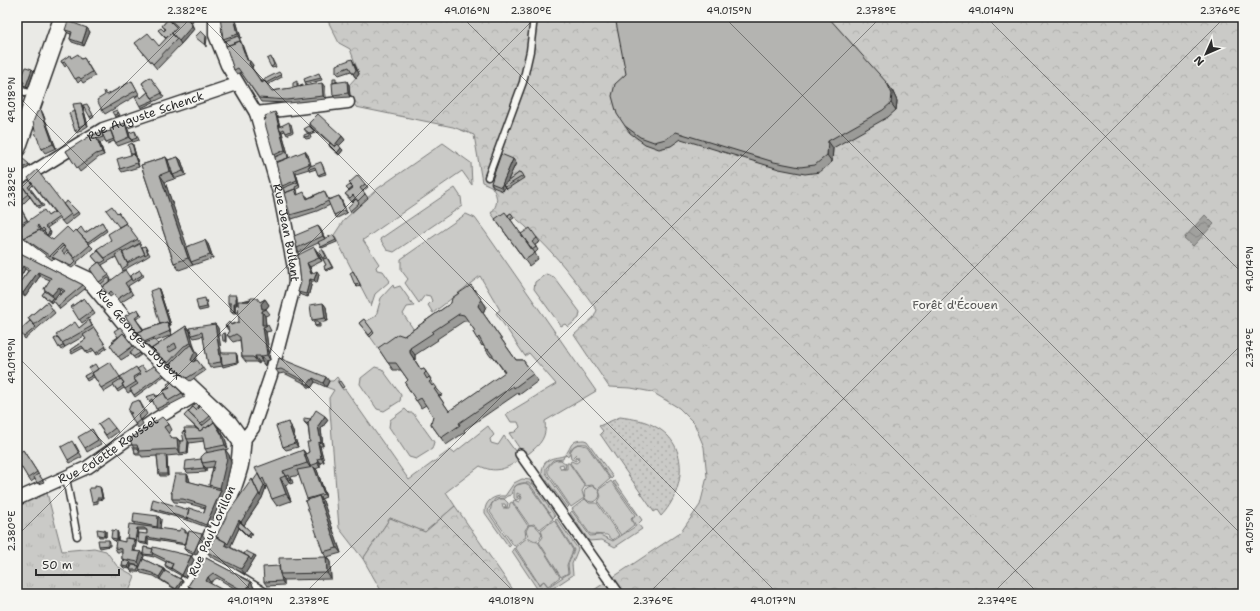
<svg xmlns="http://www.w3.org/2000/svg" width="1260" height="611" font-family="'Shantell Sans',sans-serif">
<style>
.grass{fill:#cacac7;stroke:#7a7a79}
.forest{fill:url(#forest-crowns);stroke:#7a7a79}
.park{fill:url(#park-tufts);stroke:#7a7a79}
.garden{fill:url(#garden-dots);stroke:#7a7a79}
.water{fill:url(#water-waves);stroke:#727270}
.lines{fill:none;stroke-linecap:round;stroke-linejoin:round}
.service-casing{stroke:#2b2b2b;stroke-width:9}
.pedestrian-casing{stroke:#2b2b2b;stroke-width:12}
.minor-casing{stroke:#2b2b2b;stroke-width:15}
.secondary-casing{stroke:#2b2b2b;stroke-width:20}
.service{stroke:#f6f6f2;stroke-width:6}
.pedestrian{stroke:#f6f6f2;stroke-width:9}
.minor{stroke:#f6f6f2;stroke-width:12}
.secondary{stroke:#f6f6f2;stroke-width:17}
.wall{fill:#9b9b98;stroke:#2b2b2b;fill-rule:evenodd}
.shaded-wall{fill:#7e7e7c;stroke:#2b2b2b}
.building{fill:#b4b4b1;stroke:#2b2b2b;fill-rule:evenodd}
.ticks{fill:none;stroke:#2b2b2b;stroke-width:1;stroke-opacity:0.45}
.labels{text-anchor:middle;stroke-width:4;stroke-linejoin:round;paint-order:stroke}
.street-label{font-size:12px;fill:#2b2b2b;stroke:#f6f6f2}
.park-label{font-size:12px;fill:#535352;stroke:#f6f6f2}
.neatline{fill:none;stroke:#2b2b2b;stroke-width:1.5}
.ticks-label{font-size:10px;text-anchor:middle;fill:#2b2b2b}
</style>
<defs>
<pattern id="forest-crowns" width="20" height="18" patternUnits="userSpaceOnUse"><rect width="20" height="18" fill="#cacac7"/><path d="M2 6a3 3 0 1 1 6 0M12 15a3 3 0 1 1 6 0" fill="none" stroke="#aeaeab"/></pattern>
<pattern id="park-tufts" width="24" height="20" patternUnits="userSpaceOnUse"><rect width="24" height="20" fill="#cacac7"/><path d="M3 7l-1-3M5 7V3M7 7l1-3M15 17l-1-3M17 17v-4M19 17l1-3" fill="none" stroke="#aeaeab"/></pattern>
<pattern id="garden-dots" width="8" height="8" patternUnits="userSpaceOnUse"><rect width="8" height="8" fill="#cacac7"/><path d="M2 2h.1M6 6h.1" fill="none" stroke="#aeaeab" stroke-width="1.8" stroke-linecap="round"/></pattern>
<pattern id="water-waves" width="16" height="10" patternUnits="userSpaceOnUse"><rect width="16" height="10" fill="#a1a19e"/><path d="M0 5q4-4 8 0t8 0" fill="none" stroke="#838381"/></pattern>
</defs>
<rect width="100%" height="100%" fill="#eaeae6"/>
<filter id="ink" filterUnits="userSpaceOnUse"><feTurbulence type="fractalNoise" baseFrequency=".025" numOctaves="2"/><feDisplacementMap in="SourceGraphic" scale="8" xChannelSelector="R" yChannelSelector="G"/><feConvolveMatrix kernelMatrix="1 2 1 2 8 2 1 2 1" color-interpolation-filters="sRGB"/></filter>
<g filter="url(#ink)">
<path class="grass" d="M443,143l28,20 1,22 -10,-14 -99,69 16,24 -3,3 1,3 6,1 7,10 -15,13 -4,12 -37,-71 10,-15 33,-31z
M455,188l6,9 1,9 -68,46 -7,-2 -7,-11z
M466,214l9,4 11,15 110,158 -51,30c2,16 -4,23 -17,33l-2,-3 -4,1 -13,-19 6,-1 5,-5 -2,-5h-7l-5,-8 50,-30 -27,-31 -4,3 -29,-43 4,-3 -20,-34 -47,37 -5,-8 4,-4 -2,-5 -5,-1 -6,8 -14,-20 3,-4 -7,-9v-11z
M546,274l8,3 26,35 -1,6 -11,9 -3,-3 -4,2 -27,-37 1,-7z
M393,285l1,3 6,-2 14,20 -7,1 -4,7 11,16 11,2 -46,17 -18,-25 15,-8 5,-18z
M375,367l7,2 19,26 -1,6 -16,10 -7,-2 -17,-25 1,-6z
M337,377l2,3 -2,1 6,9 2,-1 64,91 41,-30 4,3 34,-27 6,9 -4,4 1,4 7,2 6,-9 14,19 -1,6c-12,9 -23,12 -37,5l-34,26 9,14 -30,26 -35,-14 -27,41 -24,-31 -10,-130 5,-8 -8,-3 3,-6h4z
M405,409l4,4h4l21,29 -2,7 -16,10 -7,-2 -20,-30 1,-7z
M584,440l3,1 26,36 -2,2 -24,-35c-9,-1 -17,1 -18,11l-5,1 -1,3 -10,1 -7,8v5l23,33 -2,2 -25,-34c0,-21 19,-14 24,-20 6,-8 4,-14 18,-14z
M578,444l9,2 23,33 -12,10 -6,-4 -6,1 -16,-23 1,-2 5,2 3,-2 -1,-5 -2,-2 -3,3 3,2 -1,-2 2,-1 -1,5 -5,-2 -1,-7 4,-6z
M557,460h4l5,4 -1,5 -4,-1h3l-1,-4 -4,1 2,4h6v-6h2l16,23 -3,5 2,7 -13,9 -23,-34c-1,-6 2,-11 9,-13z
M522,479l8,1 25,36 -2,2 -24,-35c-9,-1 -16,1 -18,12l-4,1 -1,2 -11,1 -6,9 -1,4 23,33 -2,2 -24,-34c-1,-12 9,-18 20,-17l9,-13z
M611,481l24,34 -4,4 3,6 -13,10 -23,-33 3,-6 -3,-6z
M615,481l27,39 -4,4 4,5 -27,18 -13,-7 -13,1 -19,-28 2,-2 18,25 10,-1 13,6 23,-15 -4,-7 5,-4 -24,-33z
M525,483l4,2 24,34 -13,10 -6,-5 -5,1 -16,-23 1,-2 5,2 3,-4 -1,-3 -4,-2v5l2,-3 1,3 -4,2 -2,-2v-10l3,-3z
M584 494a8 8 0 1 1 16 0a8 8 0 1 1-16 0Z
M499,499h5l4,4 -1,5 -3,-1h2l-1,-3h-3l1,4h6l1,-5 2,-1 16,24 -3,4 1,7 -12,9 -24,-34 2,-9z
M585,499l4,4h8l22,32 -6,5 -6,-5 -17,-1 -18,-25z
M557,519l21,30 -6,15 1,11 -26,17 -4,-6 -5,4 -26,-39 2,-3 25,37 5,-4 4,6 21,-14 -1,-8 6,-15 -19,-30z
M554,520l19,30 -6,15 1,8 -7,4 -22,-35 4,-5 -2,-7z
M529,525c6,-1 10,4 13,9l-2,5 -5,2 -6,-3 -3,-7z
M527,538l4,3 7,1 22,35 -12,9 -4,-5 -5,3 -24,-37z"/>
<path class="forest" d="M326,17h917v577h-655l93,-62 19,-27 7,-28 -3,-30 -10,-24 -15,-15 -27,-16 -21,-4 -22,-1 -35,-52 20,-18 3,-7c-27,-37 -49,-66 -85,-95l-13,9 -8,-11c8,-9 7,-18 0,-27l-9,-4 -8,-47 -21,-8 -97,-20 -6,-10 -1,-12 10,-11 -9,-25 -11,-6z
M455,506l61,88h-133l-20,-35 27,-41 35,14z"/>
<path class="park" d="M47,493l15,58 32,-3 12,3 11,15 18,10 -7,18h-111v-89z"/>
<path class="garden" d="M620,417c13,2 25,3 36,10 34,18 29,64 5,89l-4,-6 -3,2 -54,-78 3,-3 -4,-5z"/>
<path class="water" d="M1205,215l9,9 -21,22 -9,-8z"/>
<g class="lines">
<g class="service-casing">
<path id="service" d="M17,90l17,4
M488,177l35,-95 7,-31 4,-34
M66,478l11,58
M203,556l32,17 34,21"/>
</g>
<g class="pedestrian-casing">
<path id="pedestrian" d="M520,454l99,140"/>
</g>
<g class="minor-casing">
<g id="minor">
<path id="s1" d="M215,17v18l12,30 29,48 24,83 14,72 1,15 -24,92 -18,53 -11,14"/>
<path d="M256,113l92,-11"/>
<path id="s2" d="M17,182l86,-53 134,-45"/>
<path id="s3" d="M17,499l71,-32 68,-48 40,-24"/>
</g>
</g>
<g class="secondary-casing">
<g id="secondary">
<path d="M17,148l46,-131"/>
<path id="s4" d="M17,239l29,22 47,22 49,59 87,82 13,18c-1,8 -1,17 -3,25 -11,40 -37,91 -57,127"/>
</g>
</g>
<use href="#service" class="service"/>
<use href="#pedestrian" class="pedestrian"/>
<use href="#minor" class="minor"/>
<use href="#secondary" class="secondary"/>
</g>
<path class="wall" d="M167,17h24l2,4 -2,1 3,7 -13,15 -24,25 -22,-26 24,3 7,-7 -8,-9 6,1 1,-2 -3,-3 6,-7z
M235,17l6,21h-2l9,23 5,4 -1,3 10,14 19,-8 1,3 -15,8 5,6 21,-3 5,-5v4l7,-1 20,1 1,12 -37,4 -28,-1 -20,-30 -4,2 -3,-4 -9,-29 -2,-2z
M87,28l3,4 -6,14 -12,-4 -2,-3 1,-5 -3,-1 -3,-3z
M72,58l9,1 3,-1 11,18 -12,7 -2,-3 -3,3 -11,-18 -2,2 -4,-6z
M272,59l4,8 -4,1 -1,-1z
M354,63l5,11 -3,4 -5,-7 -12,4 -3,-3z
M34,71l-6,17 -3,-1 -2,-2 1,-2 -4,-2z
M626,74l266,16 5,11 -1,9 -8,7 -55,31 -1,14 -12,10 -15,2 -26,-5 -98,-30 -10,7 -12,3 -14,-5 -15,-11 -5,-7z
M320,75l2,5 -16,4 -1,-2z
M150,77l14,20 -23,11 -1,-2 1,-8 7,-6 -6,-9z
M337,80v2l12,3 1,12 -15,1 -2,-3z
M132,81l7,13 -34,20 -3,-4 5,-15z
M81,103l2,4 5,19 -11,7 -2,-2v-20z
M88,106l6,11 -3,2 -1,-2z
M41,110l2,4 13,34 -11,5 -3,-4z
M117,110l3,5 -5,2 -1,-2z
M277,116l3,10 11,-2 2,8 -6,3 -2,-4 -3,1 7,26 19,-3 3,11 11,-2 4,10 -7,2 -3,-7 -6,2 -1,-2 -13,4 4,14 -3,2 1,6 9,1 1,2 16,-7 5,9 10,-4 2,3 6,14 -10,5 -3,-3 -4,-10 -13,6 -25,8 -2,-4 -7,-27 -1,-2 -6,-24 -1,-5 -1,-2z
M125,123l2,4 5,14 -14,5 -4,-5 -7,3 -2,-3 -5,2 4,12 -5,2 -19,15 -14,-21 35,-19 1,1 9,-2z
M309,123l33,13 3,4 -6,6 4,4 -4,5 -9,-8 -1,-2 1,-2 -19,-16z
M304,129l10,2 1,2 -5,2 1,3 -5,1 -2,-2 4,-3z
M135,131l1,2 3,7 -6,2 -2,-2z
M132,143l1,2 6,22 -17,5 -2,-3 11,-15z
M166,157l2,3 10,-3 3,3 5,15 -21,7 22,65 21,-3 5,14 -34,12 -5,-7 -33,-98z
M516,163l-9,19 13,-10 4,6 -17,11 -2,-2 -2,4 -10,-4 -2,-4z
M29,164l1,2 -6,4 -4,-5z
M29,180l34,24 15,8 1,2 -14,11 -6,-7 1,1 -13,9 4,5 -3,4 5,3 24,-9 8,2 17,-11 5,9 -18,13 4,4 -16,14 1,1 -6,5 -18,-10 -2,2 -25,-19 -10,-15v-40l5,-1zM33,185l21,27 -6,4 -20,5 -8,-14 10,-10 -5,-7 13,18 6,-2 -14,-18zM39,227l4,5 2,-2 -1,2 4,5 -8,-6 -2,-3zM67,250l2,3 -3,2 -2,-1z
M365,184l3,3 -5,4 5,7 -17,15 -1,-2 6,-11 -1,-1 -3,3 -7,-8z
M118,212l22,31 -10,6 12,-2 3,-1 5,9 -3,2 -18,10 -6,4 -7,-14 -14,8 9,14 -1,1h1l19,-4 10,-6 4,6 -16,10 5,9 -13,8 -6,-9 -4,3 -20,-28 8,-6 -6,-7 19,-16 8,-13 -2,-14z
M511,213l3,5 -3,2 10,14 16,4 3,4 -5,3 3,5 -3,3 3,6 -9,7 -34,-47 13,-4z
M318,226l3,4 4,9 8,-4 4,7 -15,6 -4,-5 -19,9 -2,-4z
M17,249l5,5 61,31 3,3 -26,21 -7,-9 -2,3 -7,-6 -2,-2 3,-4 -1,-2 6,-9 -10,-4 -15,21 -8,-6v-12l3,3 8,-11 -3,-2 -5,9 -3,-2zM61,290l2,2 -10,8z
M317,251l5,10 -12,6 2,6 7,1 -2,9 -5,-1 -4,15 -7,-2 -3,-3 3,-10 -3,-27z
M319,251h5l9,17 -7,3 -1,-1 1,-5z
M353,271l8,15 -4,1 -2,-2z
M471,285l15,21 -3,7 17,24 16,23h7l15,21 -19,14 -1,-2 -54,37 1,2 -19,13 -15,-21 2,-8 -7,-11 -5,3 -1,-2 -15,-23 3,-3 -7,-10h-8l-15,-22 26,-12 47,-33zM464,321l5,1 6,9 -2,1 9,14 1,-1 3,5 5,7 2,-1 12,17 -56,38 -10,-15 3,-1 -12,-15 1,-1 -2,-3 -5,-7 -3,1 -6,-10v-5l23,-15 -1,-1z
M159,289l12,36 -2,1 3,9 -16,6 3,3 27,-18 4,5 4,16 4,8 -4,7 3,-2 8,11 -15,10 -18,-13 -26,-23 -6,-10 -1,1 -14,-20 14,-5 3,5 -6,3 7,11 17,-6z
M236,295l1,2v8h-2l1,8h-3l-2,-1v-7h-2l-1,-2z
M84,298l11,16 -13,9 -11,-16z
M265,299l4,6 -3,4 4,5 -5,2 1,9h2l3,6 -5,1 4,28 -4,1 -1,5 -3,-4h-3v2l-3,-2h-10l-4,-5 -2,-17 -7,2 -2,-2 -4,-5 2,-2v-2l-4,-5 14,-4 21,-20z
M206,300l2,9 -9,2 -1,-2z
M47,302l8,11 -30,26 -6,-8 11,-10 -2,-3z
M323,303l3,4 2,14 -8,2v4h-4l-1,-1v-3l-3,-3z
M364,319l10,14 -4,4 -11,-14z
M89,320l18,28 -10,7 -3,-5 -6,4 -5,-6 -11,6 -2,-4 16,-11 -2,-3 -19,11 -3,-4 3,4 -4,3 -7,-11 25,-11z
M215,324l3,4 3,25 16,2 1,8 -15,4v-1l-13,2 -2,-4 -5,-28 -9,2 -2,-3z
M120,327l7,9 -1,1 9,11 6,7 -6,4 -4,-5 -10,6 -11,-15 8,-8z
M279,358l50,23 -3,6 -11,-5 -4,6 -3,-1 -2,-3 -22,-11 -5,1 -3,-4z
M98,369l22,8 17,-8 9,2 17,3 1,2 -29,21 -4,-6 -3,2 -4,-5 -6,4 -4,-6 -10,6 -10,-15 -7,4 -3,-5z
M182,393l3,4 -27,14 -5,-10 -3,1 -4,-5z
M139,400l8,14 -6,6 2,4 -5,4 -10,-17z
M184,416h26l7,9 8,13 3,11 -3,1 4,5 2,8 -7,31 -15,34 -19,-7 -38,-11 -1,-2 38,2 15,3 1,-5 -19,-5 -12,-1 -2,-3v-5l-1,-2 16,-18 2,4 1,4 20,5 -1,-2 4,-18 -7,1v4l-18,1 -3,-3 16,-11 6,-7 -2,-3 -1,-8 -15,2 -1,11 -22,2 1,1 1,19h-8l-1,-2 -2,-18 -15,1 -1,-2h-5l-1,-2 -1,-5 -2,-3 37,-21 3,6 -4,3 4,5h5l3,3h4l13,-12z
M325,416l3,4 -7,9 2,17h-3l4,16 -4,1v4l-4,2 1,1 9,27 -5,2 2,2 18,52 -14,4 3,5 1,17 -47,1v5l-17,1 -3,-4 15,-16 47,-9 -3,-5 -15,-52 -9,-25 -8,2 2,6 -3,1v-1l-5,2 6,16 -14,5 -5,-7 -5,-13 -1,1 -4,11 -18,27 8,9 -3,4 -10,-10 -9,19 14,7 12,2 -11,18 -34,-17 -4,-5 46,-71 50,-31 3,4 3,-2 1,-10 -2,-16 -4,-4 7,-3z
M288,422l3,4 7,21 -12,3 -3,-3z
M98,424l17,4 3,4 -10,7z
M92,429l9,15 -14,8 -2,-4z
M75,444l7,13 -12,6 -2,-3z
M23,450l16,25 5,7 -6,2 -3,-5 -4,3 -14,-22z
M100,487l1,2 2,10 -5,1v3l-5,1 -1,-2z
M158,516l3,3 -1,10 19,2 6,-1 1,1v2l19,5 -9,17 -9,-3 -3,-3 1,-4 -37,-6v6l-9,-2 -1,-1 9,-8v-3l-1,-1h-8l-3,21 6,1 3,4 -1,3 21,10 1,2 17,9 1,2 -5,9 -24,-15 -13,-3 -2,-3 -1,2h-6l-2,-2 9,-4v1l1,-1 -9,-2 -1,5 -6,-1 -2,-2 1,-6 -1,-1v-7h-5l-2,-4 1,-7 -3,-1 -2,-2 7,-5v8l7,1 10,-17 -2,-3z
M106,531v6h-7l-1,-2z
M109,540l1,2v4l-10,2 -1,-2z
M144,547l47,9 3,4 -9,18 -19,-11 -1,-2 1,-3 -12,-6v1l-10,-2 -1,-1z
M206,558l45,24 3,6 -3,6h-7l-27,-16 -6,4v2l19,10h-45l4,-7 -1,-1z"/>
<path class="shaded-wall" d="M188,17l6,12 -13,15 -2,-3z
M234,17h1l6,21 -3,-4z
M87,28l3,4 -6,14 -2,-3z
M206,36l1,2 -1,9 -1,-2z
M238,36l4,8 7,20 1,-3 3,4 -1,3 -5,-8z
M352,59l2,4 5,11 -3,4 -3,-4z
M32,69l2,2 -6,17 -2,-2z
M347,81l2,4 1,12 -2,-4z
M322,83l3,4 1,12 -3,-3z
M887,83l5,7 5,11 -1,9 -5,-7z
M81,103l2,4 5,19 -2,-3z
M41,110l2,4 13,34 -3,-4z
M275,112l2,4 11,38 -3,-4z
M125,123l2,4 5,14 -3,-4z
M342,136l3,4 -9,9 -2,-3z
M97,139l3,4 4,12 -2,-3z
M828,141l5,7 -1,14 -5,-7z
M132,143l1,2 6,22 -2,-4z
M341,148l2,2 -4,5 -2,-2z
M305,151l3,4 4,13 -3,-4z
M166,157l4,7 3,11 2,3 -5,-7z
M178,157l3,3 5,15 -3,-4z
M513,159l3,4 -13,28 -2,-4z
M294,170l2,3 4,14 -3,-7z
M160,175l5,7 27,79 -1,1 2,3 -5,-7z
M339,196l2,3 6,14 -2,-3z
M318,226l3,4 4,9 -2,-3z
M50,231l1,2 -3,4 -1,-2z
M205,240l3,4 5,14 -3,-3z
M314,247l3,4 5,10 -3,-3z
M307,263l3,4 3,10 -2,-3z
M23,266l2,3 -5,9 -3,-3z
M317,271l2,3 -2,9 -3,-3z
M38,272l2,4 -15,21 -2,-4z
M310,279l2,3 -4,15 -2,-3z
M59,287l2,3 -7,9 -2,-4z
M158,288l1,1 12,36 -2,-2z
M236,295l1,2v8l-1,-2z
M53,297l1,2 -3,4 -1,-2z
M265,299l4,6 -4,5 -3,-1 -1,-5z
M481,299l5,7 -3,7 -5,-7z
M234,303l1,2 1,8 -2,-2z
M323,303l3,4 2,14 -3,-3z
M262,311l3,5 1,10 -4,-1z
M167,322l2,4 3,9 -2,-4z
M215,324l3,4 5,37h-1l-1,-3z
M186,326l4,5 4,16 4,8 -5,8 -2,-3 3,-12 -3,-5z
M263,327l3,5 4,28 -3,-5z
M225,333l1,2v8l-1,-2z
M410,348l5,7v5l-5,-7z
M236,353l1,2 1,8 -1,-1z
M255,356l4,6v2l-4,-5z
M262,356l4,5 -1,5 -4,-6z
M326,377l3,4 -3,6 -3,-4z
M313,378l2,4 -4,6 -3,-4z
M325,416l3,4 -7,9 2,17 -2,-4 -3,-16z
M214,422l11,16 3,11 -3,-4z
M288,422l3,4 7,21 -3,-4z
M177,438l4,5 -1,10 -2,-4z
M188,441l1,2 -1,11 -1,-2z
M318,443l2,3 4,16 -3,-4z
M225,449l4,6 2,8 -7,31 -15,34 -3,-3 15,-35 -1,-2z
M303,450l5,7 2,9 2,4 -5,-7z
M166,455l1,2 1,19 -1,-2z
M317,459l3,4v4l-2,-4z
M203,465l3,3v4l-2,-4z
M314,467l3,3 9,27 -2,-3z
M283,471l5,7 2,5 -5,-7z
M187,474l2,4 1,6 -3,-3z
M280,478l5,7 6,16 -5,-7z
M252,479l3,4 9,2 2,2 -4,11 -18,27 -3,-3z
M100,487l1,2 2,10 -1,-1z
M319,496l4,5 18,52 -4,-5z
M158,516l3,3 -1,11 -3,-3z
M239,520l2,4 -3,2 1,2 -10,22 -4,-5z
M137,528l1,2 -4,24 -2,-3 2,-12z
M104,530l2,1v6l-2,-1z
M117,531l1,2v8l-1,-2z
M251,532l1,2 -3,4 -1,-2z
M202,534l3,4 -9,17 -2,-3z
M147,537l1,2v6l-2,-2z
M141,552l3,4 -3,10 -3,-4z
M254,555l2,1 -11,18 -4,-5 8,-12z
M191,556l3,4 -9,18 -3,-3z
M326,557l4,5 1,17 -4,-6z
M130,562l1,2 -1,5 -2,-2z
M164,569l2,4 -6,6 -1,-2z
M208,577l3,5 -2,5 -3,-6z
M281,577l3,3v5l-2,-4z
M182,580l1,2 -5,9 -2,-2z
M251,582l3,6 -3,6h-4l-2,-2z"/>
<path class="building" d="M167,17h20l5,9 -13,15 -7,-8 6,-6z
M187,17h4l1,2 -3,2z
M220,17h14l4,17 -15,5z
M615,17h213l59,66 5,11 -1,9 -8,7 -55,31 -1,14 -12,10 -15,2 -26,-5 -98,-30 -10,7 -12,3 -14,-5 -15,-11 -8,-12 -5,-18 3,-12 11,-10z
M168,19l9,9 -11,10 -8,-8 3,-2 3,3 2,-2 -4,-3z
M68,21l19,7 -5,15 -12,-4 2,-7 -7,-2z
M201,31l5,5 -1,9 -10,-8z
M148,33l11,13 12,-13 6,6 -24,25 -18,-21z
M238,36l3,6 -1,-1 -14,5 -1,-5z
M240,41l7,19 3,1 -1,3 13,19 3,-2 7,10 50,-8 1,13 -36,4 -28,-2 -21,-30 -4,2 -8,-24z
M78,54l3,5 3,-1 8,14 -11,7 -2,-2 -4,2 -10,-17 -3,1 -1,-2 9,-6 1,3z
M271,57l3,8 -3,2 -4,-8z
M352,59l4,11 -3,4 -4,-7 -13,5v-7z
M26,67l6,2 -6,17 -3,-1 1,-3 -4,-1z
M279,72l2,3 -15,8 -1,-2 -3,1 -1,-1z
M319,73l2,5 -16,4 -1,-3z
M150,77l12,16 -10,5 -10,-15z
M333,78h3v4l-3,1z
M132,81l5,9 -35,20 -5,-10 8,-5 -1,-4 3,4z
M297,81v6l-4,1v-5z
M347,81l1,12 -15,2 -1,-12z
M303,84v2l-3,1v-2z
M148,92l6,8 -14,6 -5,-9 4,-2 2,3z
M81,103l5,20 -7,4 -6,-23z
M87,104l6,11 -3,2 -7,-12z
M41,110l12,34 -11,5 -6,-14 -3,-13 4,-10z
M117,110l1,4 -4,1 -2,-3z
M75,111l4,16 1,1 -5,3 -6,-18z
M275,112l10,38 -11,5 -10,-35 2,-1 -1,-3z
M318,114l24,22 -8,10 -25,-23z
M289,122l2,9 -5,2 -2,-4 -4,2 -1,-4z
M125,123l4,14 -14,6 -5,-14z
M309,126l5,5 -5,2v3l-5,1v-2l5,-2 -5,-4z
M111,131l3,8 -8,3 -4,-9z
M135,131l2,7 -6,2 -2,-7z
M101,132l2,5 -6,2 5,13 -6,2 -19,14 -11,-17 24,-15z
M132,143l3,12 -1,-1h-3l-3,-9z
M330,143l5,4 3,-3 3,4 -4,5 -8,-8z
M305,151l4,13 -15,6 3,10 -15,6 -6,-23z
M287,152l1,6 -12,4 -1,-5z
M134,154l3,9 -17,6 -3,-10z
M501,154l12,5 -12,28 -10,-4z
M166,157l4,14 -10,4 28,83 -14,5 -33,-98z
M178,157l5,14 -10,4 -5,-15z
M22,158l7,6 -6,4 -3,-3z
M321,162l4,10 -7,3 -3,-8 -6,2 -1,-2z
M37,170l34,44 -9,7 -34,-43z
M520,172l3,4 -18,11 -2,-2z
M358,175l7,9 -5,4 5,6 -7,7 -5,-6 -3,3 -5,-4 8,-7 -4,-4z
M29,180l3,3 -4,4 14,18 -5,1 -15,-21z
M298,182l1,3 -4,2 2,4 -2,-2 -10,4 -2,-5z
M20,183l8,11 -11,9 10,17 -10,6v-40z
M350,185l3,3 -4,3 -3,-3z
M295,189l2,6 7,-3 3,7 17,-8 4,9 11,-4 6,14 -11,5 -6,-14 -13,7 -25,7 -6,-22z
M356,199l3,4 -9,8 -2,-4z
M67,201l11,11 -6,4 -9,-12z
M112,206l5,7 1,-1 8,11 -7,4 -13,-17z
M44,210l4,6 6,-4 5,5 -14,10 5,4 -3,4 -3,-3 1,-2 -2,-2 -2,2 -3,-5 -1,1 3,4 -16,8 -6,-10z
M505,212l30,41 -10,7 -30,-41z
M511,213l2,3 -4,2 -1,-3z
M102,222l4,7 -18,13 -11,-11 4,-4 4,6z
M126,223l12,16 -33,19 -8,-9 14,-9 -3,-6z
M318,226l5,10 -26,12 -3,-12z
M67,227l6,6 3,-3 14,15 -15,13 -13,-14 -12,12 -26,-18 15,-8 14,10z
M530,228l7,10 -5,4 4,5 -4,3 -11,-16z
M333,235l3,5 -15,7 -3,-5z
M205,240l5,15 -19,7 -5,-15z
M140,244l5,10 -18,9 -5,-10z
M63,246l2,2 -3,4 4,3 3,-3 7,9 -5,5 -19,-9z
M145,246l3,7 -3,2 -3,-8z
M314,247l5,11 -12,5 4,11 6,-3 -3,9 -4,-1 -4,15 -8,-2 3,-10 -3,-27z
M17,249l4,3 -4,4z
M322,249l4,7 -4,2 -3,-7z
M98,251l8,9 -5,3 -2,-1 -1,1 -6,-7z
M122,251l6,14 -6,4 -7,-14z
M22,254l61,31 -25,21 -5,-6 12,-9 -6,-4 -7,8 -8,-6 7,-11 -13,-6 -15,21 -6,-4v-10l3,3 10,-13 -7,-3 -6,9v-16z
M327,258l5,9 -7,3 -1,-4 2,-1 -3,-6z
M99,262l10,13 -10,7 -9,-13z
M125,270l6,9 -6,4 5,8 -13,8 -6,-8 -3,3 -6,-7z
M140,270l2,5 -10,6 -2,-5z
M353,271l7,13 -5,1 -5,-12z
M108,278l3,2 -9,7 -1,-3z
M471,285l10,14 -3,7 38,54h7l10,14 -19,14 -1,-2 -54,37 1,2 -19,13 -10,-14 2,-8 -12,-18 -5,3 -1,-2 -10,-16 3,-3 -12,-17h-8l-10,-15 20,-14 6,2 47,-33 1,-5zM459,314l5,1 11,16 -2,1 4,7 2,-2 7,13 2,-1 17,23 -56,39 -15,-22 3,-1 -3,-4 -2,2 -3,-4 2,-2 -2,-3 -2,2 -3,-5 2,-2 -2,-3 -3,1 -11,-17v-5l23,-15 -1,-1z
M158,288l11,35 -1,1 -1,-2 -7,2 -10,-33z
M45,291l8,6 -3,4 -8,-6z
M228,295h8v8h-2v8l-3,1v-9h-3z
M84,298l9,12 -14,10 -8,-13z
M205,298l2,9 -9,2 -2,-9z
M251,298h6l3,4 5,-3 -4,5 1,5h4l-4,2v14h6l-5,2 4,28 -5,1 -1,4 -1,-4h-5v3l-2,-2h-11l-2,-20 -4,-3 -6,3 -3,-2 2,-2 -1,-6 -3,-1 4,-4 2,3 8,-3 -1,-21h11z
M250,299l-1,2h-7z
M47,302l6,8 -19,15 -6,-7z
M323,303l2,15 -13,2 -2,-15z
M138,309l2,5 -5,4 8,12 -5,2 1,2h-1l-13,-18z
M364,319l9,12 -4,4 -10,-12z
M89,320l3,6 -30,17 -6,-8 19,-13 4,6z
M30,321l6,6 -12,10 -5,-6z
M314,321h4l1,4 -4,1z
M167,322l3,9 -26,11 -6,-10z
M215,324l6,38 -13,2 -6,-32 -10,3 -3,-7z
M186,326l5,17 -7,3 -16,17 -17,-14zM175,343l2,5 -7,4 -3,-4z
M120,327l6,7 -1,1 -2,-2 -10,9 -1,-1 6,-4 -4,-6z
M94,328l12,18 -10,7 -4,-5 -5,4 -5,-6 -11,6 -1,-2 16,-11 -3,-4z
M123,333l10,13 -15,11 -8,-12z
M225,333v8h-2l-1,-7z
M58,337l6,8 -5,3 -5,-9z
M154,340l5,4 -8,5 3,3 -9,-9z
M192,345l3,6 -4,9 2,2 4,-2 6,8 -16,10 -18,-13 17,-17z
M135,348l5,5 -7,4 -3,-5z
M221,353h15l1,9 -15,3z
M279,358l47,19 -3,6 -10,-5 -5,6h-2l-1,-3 -24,-12 -5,1z
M110,362l10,15 -19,11 -9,-15z
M95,364l3,5 -6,4 1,2 -7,4 -2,-3 7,-4 -2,-4z
M142,366l4,5 8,-5 9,8 -29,21 -4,-6 8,-5 -4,-5 7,-5 -4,-5z
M136,367l4,6 -7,4 3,5 -11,7 -3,-5 2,-1 -4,-6z
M121,379l3,4 -2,1 1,2 -6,4 -4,-6z
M340,381l4,6 -2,1 -4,-6z
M171,382l11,11 -14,8 -5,-10 7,-3 -3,-4z
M168,386l2,2 -5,2 -1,-1z
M164,393l5,10 -13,6 -4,-10 -3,2 -3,-4 9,-3 1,3z
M139,400l5,11 -6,6 2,3 -5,4 -5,-10 2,-1 -4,-2 3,-8z
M196,403l3,3 -3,4 -3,-3 -5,5 14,14 10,-8 2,4 -8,6 -1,-1 -5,4 -16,-15z
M200,406l10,10 -9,8 -13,-12 5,-5 3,3z
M316,410l9,6 -7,10 3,16 -3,1 3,15 -4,1 1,4 -8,3 -4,-12 3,-2 -2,-10h3l-2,-19z
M162,417l7,7 -5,3 8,11h5l1,11 -39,2 -2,-6h-5l-2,-6z
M107,418l8,10 -9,7 -8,-11z
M304,418l7,1 -3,4v1l-4,-2z
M214,422l8,13 3,10 -20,4 -2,-11 -16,1 -3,-11h11l5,3 5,-4 1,1z
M288,422l7,21 -12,4 -7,-21z
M92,429l6,11 -13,8 -7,-11z
M185,431l2,8 1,2 -1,11 -7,1v-12h4l-2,-9z
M72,441l7,12 -11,7 -7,-13z
M134,448h4l1,3 1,2h-5z
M225,449l2,9 -7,30 -11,-3 6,-24 -13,2 -1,-6 4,-4z
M23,450l14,22 -9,6 -11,-18v-6z
M303,450l4,13 -24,8 2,5 -5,2 6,16 -14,5 -9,-21 -2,2 -6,-12z
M157,455h9l1,19h-8z
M201,459l3,9 -19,2 1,-9z
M314,467l10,27 -17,5 -10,-29z
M38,474l5,6 -6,3 -3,-6z
M175,474h12v7l34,9 -15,35 -19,-8 2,-9 15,5 2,-7 -23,-7h-11v-7h-1z
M258,474l3,6 3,5 -4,11 -7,-15z
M289,475l2,6 -2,1 -2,-6z
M252,479l7,15 -18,28 -2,-2 -11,24 -2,-2 -10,-5 12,-24z
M95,486l5,1 2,11h-5v3l-5,1 -3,-14h6z
M319,496l18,52 -14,4 -18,-51z
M153,499l36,11 -2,7 2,2 -38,-11z
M134,513l24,3 -1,11 -24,-5z
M240,522l11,10 -3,4 -10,-10z
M129,524l50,7 2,-3 4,2v3h3l-2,11 -39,-7 -1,6 -8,-1 1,-9 8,1v-4l-3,-2h-7l-2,13 -1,-2 -7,-1z
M97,529l7,1v6l-6,-1z
M112,530l5,1v8l-6,-1z
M189,531l13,3 -8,18 -10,-3z
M215,536l11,6 -1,3 24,12 -8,12 -34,-17z
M125,538l9,1 -2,12 9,1 -3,10 -16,-3v-10l-7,-1 1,-8 9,2z
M98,540h11v5l-10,1z
M144,547l9,2 -1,4 1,2 -10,-1z
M153,547l38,9 -9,19 -11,-7 2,-5 -21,-10z
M246,551l8,4 -3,5 -2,-3 -5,-3z
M326,557l1,16 -47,1 -1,-16z
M206,558l45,24 -6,10 -32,-19 -5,4 -2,4 24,13h-25l-17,-8z
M143,559l21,10 -5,8 -7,-4 -13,-4z
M123,560l7,2 -2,5 -6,-1z
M167,561l6,3 -2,4 1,1 -7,-4z
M132,565l7,1 -2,4h-7z
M279,566l1,8 1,3 1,4 -18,1 -1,-15z
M165,571l17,9 -6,9 -16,-10z
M189,587l14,7h-18z"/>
</g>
<path class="ticks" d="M201,17l577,577M462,17l577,577M724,17l519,519M986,17l257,257M17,95l499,499M17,192l175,-175M17,356l238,238M17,536l519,-519M304,594l577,-577M648,594l577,-577M992,594l251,-251"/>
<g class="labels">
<g class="street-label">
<text dy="4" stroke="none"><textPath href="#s2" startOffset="145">Rue Auguste Schenck</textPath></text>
<text dy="4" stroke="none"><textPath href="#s1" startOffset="230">Rue Jean Bullant</textPath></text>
<text dy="4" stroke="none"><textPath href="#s4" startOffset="157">Rue Georges Joyeux</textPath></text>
<text dy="4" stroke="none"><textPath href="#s3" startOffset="104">Rue Colette Rousset</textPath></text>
<text transform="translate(212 531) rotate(-66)" y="4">Rue Paul Lorillon</text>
</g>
<g class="park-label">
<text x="955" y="309">Forêt d'Écouen</text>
</g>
</g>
<rect width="1260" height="611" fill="none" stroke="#f6f6f2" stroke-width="44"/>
<g transform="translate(1206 54) rotate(225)" stroke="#f6f6f2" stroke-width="3" paint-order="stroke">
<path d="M0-3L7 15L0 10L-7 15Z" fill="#2b2b2b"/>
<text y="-6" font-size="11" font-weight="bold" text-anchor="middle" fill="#2b2b2b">N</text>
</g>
<path d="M36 569v6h83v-6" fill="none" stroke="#2b2b2b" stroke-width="2"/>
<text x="42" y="569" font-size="12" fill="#2b2b2b" stroke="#f6f6f2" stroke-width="3" paint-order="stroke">50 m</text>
<rect x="22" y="22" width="1216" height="567" class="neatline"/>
<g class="ticks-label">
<text x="187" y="14">2.382°E</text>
<text x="467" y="14">49.016°N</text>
<text x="531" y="14">2.380°E</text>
<text x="729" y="14">49.015°N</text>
<text x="876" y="14">2.378°E</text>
<text x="991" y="14">49.014°N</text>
<text x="1220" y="14">2.376°E</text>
<text transform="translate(11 100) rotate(-90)" y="4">49.018°N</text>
<text transform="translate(11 187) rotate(-90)" y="4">2.382°E</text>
<text transform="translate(1249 269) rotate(-90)" y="4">49.014°N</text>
<text transform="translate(1249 348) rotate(-90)" y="4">2.374°E</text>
<text transform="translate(11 361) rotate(-90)" y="4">49.019°N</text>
<text transform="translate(1249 531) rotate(-90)" y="4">49.015°N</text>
<text transform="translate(11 531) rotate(-90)" y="4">2.380°E</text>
<text x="250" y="604">49.019°N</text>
<text x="309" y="604">2.378°E</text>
<text x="511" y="604">49.018°N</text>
<text x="653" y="604">2.376°E</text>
<text x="773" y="604">49.017°N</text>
<text x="997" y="604">2.374°E</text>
</g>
</svg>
